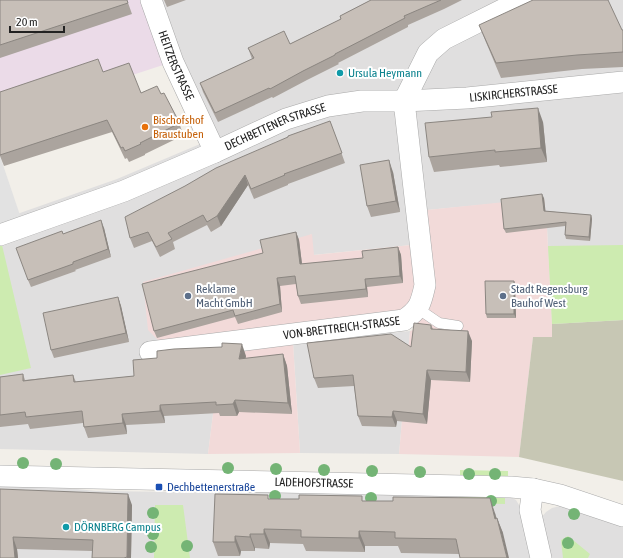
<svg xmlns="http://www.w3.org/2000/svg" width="623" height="558" font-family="'Asap Condensed',sans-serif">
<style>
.residential{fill:#e0dfdf}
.commercial{fill:#f2dad9}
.industrial{fill:#ebdbe8}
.construction{fill:#c7c7b4}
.grass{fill:#cdebb0}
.parking{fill:#e2e2e2}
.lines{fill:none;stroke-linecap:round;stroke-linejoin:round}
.lane-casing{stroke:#a9a9a9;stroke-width:11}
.street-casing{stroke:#a9a9a9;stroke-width:22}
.lane{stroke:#fff;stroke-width:10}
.street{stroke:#fff;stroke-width:21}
.tree{fill:#74b475}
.wall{fill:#aba49e}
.shaded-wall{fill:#8b8681}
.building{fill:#c7bfb8;stroke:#8b8681}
.culture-dot{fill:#0f9aa8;stroke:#fff;stroke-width:1.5}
.food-dot{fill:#e8710a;stroke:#fff;stroke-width:1.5}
.service-dot{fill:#5c6f8a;stroke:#fff;stroke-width:1.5}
.transit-dot{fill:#1a4fb4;stroke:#fff;stroke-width:1.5}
.labels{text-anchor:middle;stroke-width:4;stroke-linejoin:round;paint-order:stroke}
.street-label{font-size:12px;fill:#222;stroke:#fff}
.culture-label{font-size:12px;fill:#0d838f;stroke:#fff;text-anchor:start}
.food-label{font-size:12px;fill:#c56008;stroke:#fff;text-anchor:start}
.service-label{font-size:12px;fill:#4e5e75;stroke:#fff;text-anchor:start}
.transit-label{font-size:12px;fill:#164399;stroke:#fff;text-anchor:start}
</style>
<rect width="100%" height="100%" fill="#f2efe9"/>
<path class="residential" d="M140,0h483v320l-71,4 -5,-96 -45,-25 -75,7 4,33 -118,12 -2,-21 -88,100 -15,120 -208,-5v-229l117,-41 83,-35 -37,-79z
M410,331l-11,123 -99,-1 -7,-110z
M0,485l48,1 48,5 82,1 57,-2 275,7 6,3 3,5 2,4 11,49h-532z
M560,506l8,1 55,18v33h-78l-4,-40 5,-6 6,-4z"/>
<path class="commercial" d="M544,198l3,30 5,96v13h-19l-14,120 -120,-3 11,-123 25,-7 -142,19 7,110 -92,1 15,-120 -62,9 -13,-13 -5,-48 169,-48 2,21 117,-12 -4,-33z"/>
<path class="industrial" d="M0,0h140l23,65 -55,18 -108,21z"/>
<path class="construction" d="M623,320v161l-104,-24 14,-120h19v-13z"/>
<path class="grass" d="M2,245l29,123 -31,7v-129z
M623,245v75l-71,4 -4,-78z
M460,470l48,1v5l-48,-1z
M459,496l46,2v6l-46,-1z
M155,505h28l7,53h-36z
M568,536l22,18 -2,4h-25l-2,-18z"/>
<path class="parking" d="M0,156l24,71 -24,8z"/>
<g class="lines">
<g class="lane-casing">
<path id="lane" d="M417,308l22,15 19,3"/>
</g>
<g class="street-casing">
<g id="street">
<path id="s1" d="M151,0l22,62 42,90"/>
<path d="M404,101l24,-48 16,-14 78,-39"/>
<path id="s2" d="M0,235l124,-44 91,-39 71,-33 42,-13 34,-5h42l63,-3 156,-16"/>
<path id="s3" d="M150,352l254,-32c16,-11 17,-17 21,-35l-21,-184"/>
<path id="s4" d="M0,476l511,11 22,2 27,6 63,21"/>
<path d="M533,489l-3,21 11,48"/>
</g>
</g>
<use href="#lane" class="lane"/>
<use href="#street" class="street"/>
</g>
<g class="tree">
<circle cx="23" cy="463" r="6"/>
<circle cx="56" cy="464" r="6"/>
<circle cx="228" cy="468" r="6"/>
<circle cx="276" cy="469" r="6"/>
<circle cx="324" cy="470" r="6"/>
<circle cx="372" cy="471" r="6"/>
<circle cx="420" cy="472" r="6"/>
<circle cx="469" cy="474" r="6"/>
<circle cx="495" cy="474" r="6"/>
<circle cx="275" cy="496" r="6"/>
<circle cx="371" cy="498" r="6"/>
<circle cx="491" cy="501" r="6"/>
<circle cx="153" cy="513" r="6"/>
<circle cx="574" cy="514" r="6"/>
<circle cx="153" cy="534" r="6"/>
<circle cx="568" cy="543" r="6"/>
<circle cx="187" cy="546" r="6"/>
<circle cx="151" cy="547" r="6"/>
</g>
<path class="wall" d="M0,0h127l5,14 -132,44z
M164,0h22l-19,7z
M371,0h91l-18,9 -36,16v2l-70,36 1,1 -32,16 -34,18 -1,-1 -54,25 -15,-30 -3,-9 52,-24 -4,-11 42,-4 51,-25 -1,-3z
M479,25l144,5v37l-41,2 -81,9 -16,-38z
M103,72l38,21 20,1 17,26 4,11 -3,2 1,4 -35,17v1l-16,7 -2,-4 -2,1 -13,-27 -108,34 -4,-10v-64z
M330,121l15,42 -57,21v1l-34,14 -6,-14 -27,41 -10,6 -4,-7 -34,17 2,7 -15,8 -8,-16 -18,7 -4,-10z
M543,122l4,40 -47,5 -1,-2 -65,7 -5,-15z
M393,172l7,40 -29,5 -4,-11z
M544,198l1,13 46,4 1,4 -2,22 -24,-2 -1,-4v-9l-59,7 -2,-4z
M104,228l7,29 -36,13 1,1 -45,16 -3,-7 35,-46z
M296,232l3,8 3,24 61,-6 35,-11 3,8 2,28 -36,4 1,10 -67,7 -3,-8 -2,-12 -16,2 2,26 -44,12 -3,-7 -78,21 -3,-7 109,-78z
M514,281l1,4 1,33h-29l-1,-4z
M118,297l3,9 8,36 -75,16 -3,-8z
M431,325l2,4 39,12 -2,41 -39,-2 -4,44 -30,-3 -1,6 -34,-1 -4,-10 -4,-30 -36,2 -4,-10 97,-31z
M283,354l4,12 5,48 -53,-2 -2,4h-17l-1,-3 -55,3 1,7 -39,2 1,9 -39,4 -4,-11 -1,-4 -53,6 -2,-5 -28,3v-50l23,-3 2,6 48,-5 3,7 58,-6 112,-20 -1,3z
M0,489l132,16 -1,53h-39v-7l-75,-2 1,9h-18z
M269,499l95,2 131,12 2,6v-1l6,15 -44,21 -58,-1 -3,-7h-33v6l-59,-1 -3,-7 -33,-1 -1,6 -14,-1v3h-14l-1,5h-22l-5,-14z"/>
<path class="shaded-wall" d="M538,108l5,14 4,40 -6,-14z
M389,160l4,12 7,40 -4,-11z
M245,175l3,10 -27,41 -4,-10z
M542,194l2,4 2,17 -2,-4z
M591,215l1,4 -2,22 -1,-4z
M101,220l3,8 7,29 -3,-8z
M296,232l3,8 4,32 -3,-8z
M398,247l3,8 2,28 -3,-7z
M277,278l3,8 2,26 -2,-8z
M365,279l2,8 1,10 -2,-8z
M514,281l1,4 1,33 -2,-4z
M118,297l3,9 8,36 -3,-9z
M468,331l4,10 -2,41 -4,-10z
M242,344l4,12 -3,15 -4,-12z
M283,354l4,12 5,48 -4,-11z
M427,370l4,10 -4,44 -4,-10z
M235,400l4,12 -2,4 -4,-12z
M160,405l4,11 1,7 -5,-12z
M393,411l4,10 -1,6 -4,-10z
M122,414l4,11 1,9 -4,-11z
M128,494l4,11 -1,53h-4v-1z
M490,498l5,15 5,21 -5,-15z
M497,518l6,15 6,25h-2z
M264,529l6,14 -1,6 -5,-15z
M359,531l6,15v6l-6,-14z
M250,534l5,14v3l-5,-14z
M235,536l6,15 -1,5 -5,-14z
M13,537l4,12 1,9h-3z"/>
<path class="building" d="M0,0h127l1,3 -128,42z
M371,0h70l-37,16 1,2 -70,36v1l-32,16 -33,18 -1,-1 -54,25 -15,-30 54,-25 -6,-10 36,-17 6,13 51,-25 -1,-3z
M533,0h75l14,30h1v22l-46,3 -81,8 -17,-38z
M98,59l5,13 26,-9 12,30 16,-7 4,8 3,-1 14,27 -4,2 2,3 -36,18 1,1 -16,7 -2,-4 -2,1 -14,-28 -107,35v-63z
M538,108l3,40 -46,4v-2l-66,7 -4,-34 67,-6 -1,-5z
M330,121l12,32 -58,21 1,1 -34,14 -6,-14 -28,41 -10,6 -4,-7 -35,18 4,6 -16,8 -8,-15 -18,6 -5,-21 60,-31 31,-18 72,-31v-1z
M389,160l7,41 -29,5 -7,-41z
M542,194l2,17 47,4 -2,22 -24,-2 1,-13 -62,7 -3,-30z
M101,220l7,29 -35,13v2l-45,16 -12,-32 46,-17 1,3z
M296,232l4,32 63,-6 -1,-7 36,-4 2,29 -35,3 1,10 -68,7 -3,-20 -18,2 3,26 -45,12 -2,-6 -79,21 -12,-47 121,-31 -3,-13z
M485,281h29v33h-28z
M118,297l8,36 -75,17 -8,-37z
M414,323l17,2v4l37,2 -2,41 -39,-2 -4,44 -30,-3 -1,6 -34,-1 -5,-41 -39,3 -7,-35 84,-9 20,13z
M222,343l20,1 -3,15 44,-5 5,49 -53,-3 -2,4 -17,1v-3l-56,3v6l-38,3 1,9 -39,4 -2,-16 -56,6 -1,-5 -25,3v-38l23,-3v7l50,-6 1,7 60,-6 -1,-16 24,-2v-7l17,-2 48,-2z
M0,489l128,5 -1,63 -3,1h-32l1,-18 -80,-3 2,21h-15z
M215,494l53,1v4h31v-4l63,1v5h31v-4l97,1 5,21 2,-1 10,40h-47l-4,-19 -61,-1v-6l-36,-1v7l-58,-1v-7l-37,-1v5h-14v3l-15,-1v6h-22z"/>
<g class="culture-dot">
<circle cx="340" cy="73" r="4"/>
<circle cx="66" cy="527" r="4"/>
</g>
<circle class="food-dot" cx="145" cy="127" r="4"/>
<g class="service-dot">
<circle cx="188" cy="296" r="4"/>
<circle cx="503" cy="296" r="4"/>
</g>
<rect class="transit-dot" x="155" y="483" width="8" height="8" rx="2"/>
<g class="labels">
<g class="street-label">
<text dy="4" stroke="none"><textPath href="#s1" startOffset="70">HEITZERSTRASSE</textPath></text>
<text dy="4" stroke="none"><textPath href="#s2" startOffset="539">LISKIRCHERSTRASSE</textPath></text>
<text dy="4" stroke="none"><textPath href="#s2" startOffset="296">DECHBETTENER STRASSE</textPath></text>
<text dy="4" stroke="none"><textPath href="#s3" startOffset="193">VON-BRETTREICH-STRASSE</textPath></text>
<text dy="4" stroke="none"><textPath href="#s4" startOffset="314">LADEHOFSTRASSE</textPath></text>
</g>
<g class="culture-label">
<text x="348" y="77">Ursula Heymann</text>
<text x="74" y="531">DÖRNBERG Campus</text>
</g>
<g class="food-label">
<text x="153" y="124">Bischofshof<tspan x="153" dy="14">Braustuben</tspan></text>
</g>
<g class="service-label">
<text x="196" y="293">Reklame<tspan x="196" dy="14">Macht GmbH</tspan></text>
<text x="511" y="293">Stadt Regensburg<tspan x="511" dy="14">Bauhof West</tspan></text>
</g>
<g class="transit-label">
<text x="167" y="491">Dechbettenerstraße</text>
</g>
</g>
<path d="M10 26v6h54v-6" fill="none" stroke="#222222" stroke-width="2"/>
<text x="16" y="26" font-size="12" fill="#222222" stroke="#ffffff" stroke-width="3" paint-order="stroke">20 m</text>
</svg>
